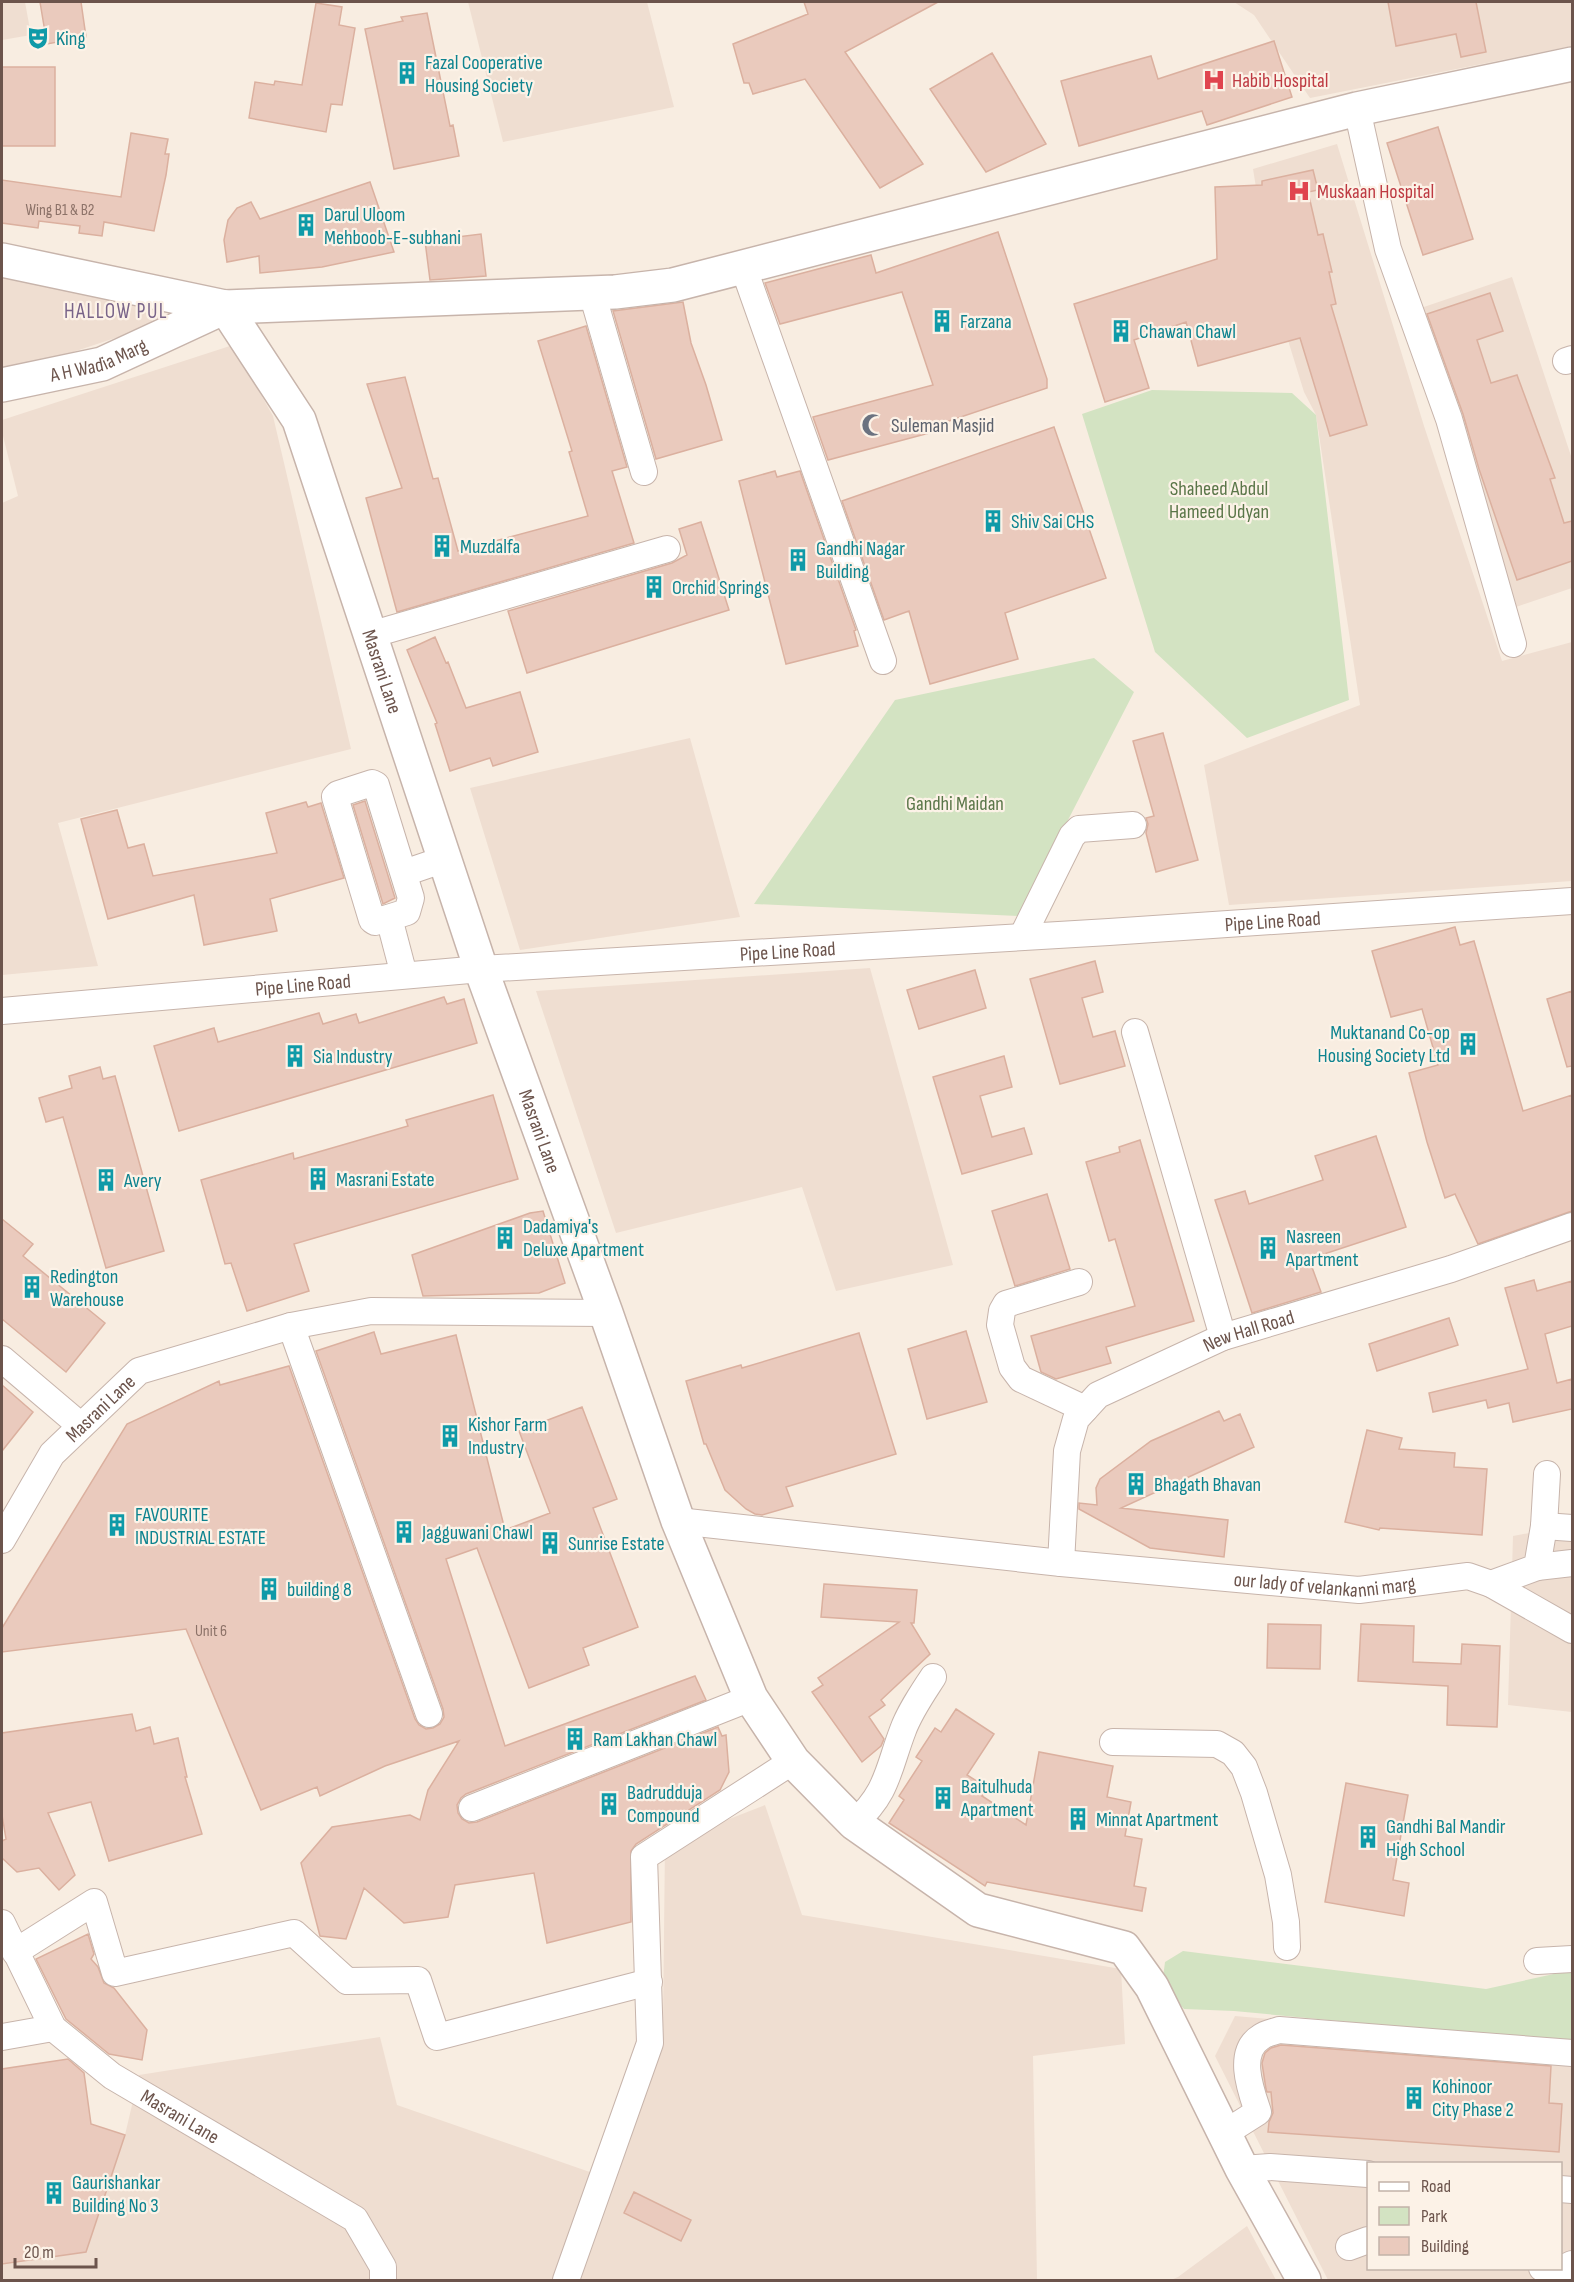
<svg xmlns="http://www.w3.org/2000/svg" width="1574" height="2282" font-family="'Sofia Sans Condensed',sans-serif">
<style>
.residential{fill:#efded1;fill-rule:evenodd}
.green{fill:#d3e3c2}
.building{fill:#eacabd;stroke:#dbb09f;stroke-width:1.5}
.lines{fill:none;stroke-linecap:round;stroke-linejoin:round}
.minor-casing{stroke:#c7b4ab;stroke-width:28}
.tertiary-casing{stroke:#c7b4ab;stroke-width:36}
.minor{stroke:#fff;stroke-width:26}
.tertiary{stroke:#fff;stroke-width:33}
.labels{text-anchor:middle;stroke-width:4.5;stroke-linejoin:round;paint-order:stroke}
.number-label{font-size:16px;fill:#8c7268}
.culture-label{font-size:20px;fill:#0d838f;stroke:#fcf2e7;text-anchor:start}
.health-label{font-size:20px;fill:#be3a42;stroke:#fcf2e7;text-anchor:start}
.street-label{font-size:20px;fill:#6c544c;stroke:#fcf2e7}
.worship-label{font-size:20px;fill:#5b616d;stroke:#fcf2e7;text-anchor:start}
.park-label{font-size:20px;fill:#5a7648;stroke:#fcf2e7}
.neighbourhood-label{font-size:21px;letter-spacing:1.5px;fill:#796489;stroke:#fcf2e7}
</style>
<rect width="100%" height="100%" fill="#f8ede1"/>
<path class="residential" d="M2,2h23l6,33 -29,5z
M468,2h179l27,105 -171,35z
M1234,2h338v44l-262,52 -56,-83z
M1337,144l87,282 78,235 70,-19v239l-343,24 -25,-140 156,-60 -44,-290 -12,-23 -31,-100 -20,-123z
M2,270l162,31 -7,23 -114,38 -41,6z
M1512,277l60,182v129l-56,19 -98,-298z
M233,345l40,71 78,333 -293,74 40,143 -96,9v-472l16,-7 -16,-64v-12z
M690,738l50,179 -220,33 -50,-162z
M870,968l83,297 -117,26 -34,-104 -186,46 -80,-242z
M1572,1525v187l-64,-7 5,-169z
M765,1805l37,110 319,54 4,75 -92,12 4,224h-1035v-16l84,-12 39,-117 14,-60 241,-38 17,68 210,73 56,-155 2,-179z
M1235,2016l337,30v234h-244l-113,-224zM1368,2164h192v104h-192z
M1247,2226l29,54h-105l7,-3z"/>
<path class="green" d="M1152,390l140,3 24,22 33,285 -102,38 -92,-86 -73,-238z
M1094,658l40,34 -83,161 -9,64 -288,-13 141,-204z
M1183,1951l303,38 86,-19v73l-338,-32 -50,-2 -22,-24 3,-23z"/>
<path class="building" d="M40,2h41l5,35 -39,7z
M804,2h134l-93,50 78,112 -43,24 -75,-109 -52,15 -4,-11h-5l-11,-39 75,-30z
M1388,2h88l10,50 -25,5 -5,-23 -60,12z
M316,3l26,4 -3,18 16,3 -13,77 -11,-1 -5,28 -77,-14 6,-36 19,3 1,-4 27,4z
M427,13l23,113 3,-1 6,31 -65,13 -29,-140 38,-8 -2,-4z
M1274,41l18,56 -85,28 -5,-14 -123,35 -18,-65 90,-25 7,23z
M992,53l54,91 -60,28 -56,-83z
M2,67h53v79h-53z
M1438,127l35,112 -50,16 -36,-112z
M131,133l37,6 -3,15h4l-3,21 -12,56 -50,-9 -2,14 -23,-3 1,-7 -41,-5 -1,7 -36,-5v-43l119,17z
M1313,170l5,20 -10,2 10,43 5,-1 9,38h-3l7,32 -5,1 36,120 -37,11 -30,-98 -102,28 -12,-44 -52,18 15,48 -44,14 -31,-98 143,-45 -2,-72 47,-2v-4z
M370,182l24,70 -72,15 -62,6 -1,-17 -32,6 -3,-22 4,-20 9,-12 14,-6 9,17z
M998,232l49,147v9l-116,39 2,5 -105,28 -15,-43 120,-32 -31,-93 -122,32 -15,-41 106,-28 5,18z
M481,234l5,42 -56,4 -5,-39z
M1490,293l13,38 -26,9 14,43 26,-8 38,103 -5,1 14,44 8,-2v40l-55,19 -38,-111 -16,-55 -36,-100z
M683,302l8,41 15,42 16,55 -66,19 -43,-148z
M586,326l41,141 -15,4 22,72 -237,69 -31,-114 36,-10 -35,-104 38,-7 28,102 5,-1 20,73 130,-35 -19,-64 3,-1 -34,-110z
M1054,427l52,151 -101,35 13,46 -88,25 -21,-73 -25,9 -42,-119z
M775,471l2,6 23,-6 56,159 -2,1 4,15 -72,18 -47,-183z
M701,522l28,88 -202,63 -19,-62 164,-48 15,-8 -8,-26z
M435,637l11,26 2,-1 18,46 54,-16 18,60 -45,14 -3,-8 -40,13 -15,-47 2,-1 -30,-73z
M1163,733l35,127 -42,12 -10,-39 2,-9 -2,-6 8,-2 -21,-75z
M365,801l30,97 -12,6 -30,-99z
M306,802l2,5 13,-4 23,75 -74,21 7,32 -73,14 -10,-50 -86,24 -27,-100 36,-9 11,38 16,-4 9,32 124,-23 -11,-40z
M1455,927l5,18 14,-4 49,170 49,-16v116l-94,33 -23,-50 -10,4 -18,-56 -18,-69 29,-8 -16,-56 -31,8 -19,-66z
M1095,961l8,31 -21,6 11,39 22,-6 10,35 -65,18 -30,-105z
M975,970l11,38 -67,21 -12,-39z
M1572,991v75l-5,1 -20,-68z
M444,997l3,7 17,-5 13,44 -298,88 -25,-85 60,-18 4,14 101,-29 4,11 33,-10 3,9z
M1004,1056l8,31 -32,9 12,41 32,-9 8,26 -70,20 -29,-97z
M100,1067l3,12 12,-3 49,175 -58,17 -43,-151 -17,5 -7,-24 33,-10 -3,-12z
M493,1095l25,84 -224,65 15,47 -62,20 -16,-48 -6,1 -24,-84 92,-27 1,6 114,-33 -2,-6z
M1376,1136l30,91 -97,32 12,33 -69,21 -37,-113 30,-9 4,13 74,-24 -8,-24z
M1140,1140l54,181 -88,26 5,16 -55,16 -15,-7 -10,-36 104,-30 -20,-67 -6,2 -23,-79 34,-10 -1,-5z
M1047,1194l23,75 -55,17 -23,-75z
M543,1211l22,72 -26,10 -116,3 -11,-41 118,-42z
M2,1219l31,25 -10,12 82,67 -39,49 -64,-53z
M1534,1280l3,11 35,-10v45l-27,8 12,49 15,-4v30l-59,13 -4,-19 -21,5 -2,-8 -53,12 -4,-19 99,-24 -23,-81z
M1449,1318l9,27 -81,26 -8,-27z
M966,1331l21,71 -60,17 -19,-70z
M374,1332l7,22 75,-19 49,195 45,-17 -31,-82 63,-24 35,92 -24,9 45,119 -55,21 6,17 -60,23 -52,-140 -31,11 59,187 190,-70 11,24 -240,94 -5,4 -4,7 1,8 4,6 7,4 8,-1 241,-95 4,9 4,-1 3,37 -9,18 -84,54 -5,7v71l-84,21 -13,-70 -79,12 -7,32 -44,6 -40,-35 -18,51 -26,-3 -19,-73 31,-36 78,-12 10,5 8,-30 31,-49 -74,25 -65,30 -3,-9 -56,23 -75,-181 -184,23v-24l125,-204 92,-43 1,4 69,-19 126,353 4,6 7,4 7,-1 7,-4 4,-7 -1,-8 -127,-358z
M859,1333l37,121 -110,33 7,19 -31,9 -7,-1 -9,-5 -21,-19 -19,-46h-2l-18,-63 55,-16 1,3z
M2,1385l31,27 -31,39z
M1219,1411l5,10 16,-7 14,33 -133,61 107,12 -4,37 -74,-9 -71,-39v-6l18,2 -1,-17 4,-9 51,-38z
M1367,1430l35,8 -3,11 56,4 -1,14 33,2 -5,66 -102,-7 -1,2 -34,-8z
M824,1584l93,6 -3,33h-3l19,31 -49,46 4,5 -16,12 15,22 -3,7 -19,16 -50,-70 11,-7 -5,-7 81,-56 -78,-5z
M1268,1624l53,1 -1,44 -53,-1z
M1361,1624l53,2 -1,36 48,2 1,-20 38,2 -3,81 -50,-2 1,-39 -90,-5z
M956,1709l38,25 -27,41 21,13 -6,8 44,29 13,-73 74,14 -6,31 24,5 -6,34 17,3 -8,47 12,2 -4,23 -155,-29 -2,4 -96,-63 15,-23 -5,-4 23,-35 -6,-4 19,-29 6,4z
M132,1714l4,17 14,-4 4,17 24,-6 9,39h-2l17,57 -93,27 -18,-59 -43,11 27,62 -16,15 -20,-22 -22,4 -15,-14v-17l4,-2 -4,-24v-82z
M1346,1783l62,12 -15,85 16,3 -5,33 -79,-14z
M88,1934l6,20 -3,5 7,8 6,16 10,5 33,42 -5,30 -33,-6 -43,-35 -30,-60z
M1281,2045l270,21 -2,37 13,1 -3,48 -291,-20 1,-10 4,-9 -2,-21h-4l-1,-3 -4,-26 3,-10 6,-5z
M68,2059l16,14 7,51 34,11 -39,117 -84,12v-195z
M634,2192l57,28 -10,21 -57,-28z"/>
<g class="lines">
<g class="minor-casing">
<g id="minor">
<path d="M1357,109l31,140 61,170 64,225"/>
<path d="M743,266l140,395"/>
<path d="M592,293l52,179"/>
<path d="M1566,361l6,-2"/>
<path d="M370,635l297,-86"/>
<path d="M372,783l4,2 35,113 -4,14 -32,10 -3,-2 -37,-123 3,-3z"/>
<path d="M404,873l41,-14"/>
<path d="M389,918l15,57"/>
<path d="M1022,937l50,-101 7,-7 54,-4"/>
<path id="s1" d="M2,1011l479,-42 628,-37 463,-31"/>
<path d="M1135,1032l88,305"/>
<path d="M1079,1282l-73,22 -4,7 -2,14 12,42 9,12 64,30"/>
<path d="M291,1326l138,388"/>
<path d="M2,1359l79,67"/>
<path id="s2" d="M678,1521l383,42 298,27 109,-14 23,8 81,46"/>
<path d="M1544,1526l28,2"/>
<path id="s3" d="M2,1540l50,-86 87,-83 152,-45 80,-15 235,2"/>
<path id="s4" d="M1061,1563l6,-112 9,-32 22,-24 125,-58 228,-68 121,-43"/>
<path d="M1537,1567l35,-4"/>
<path d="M1491,1584l46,-17 7,-41 3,-52"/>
<path d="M1113,1742l104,2 16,9 11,14 10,26 24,82 8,47 1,25"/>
<path d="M472,1808l279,-110"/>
<path d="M854,1823c34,-30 34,-54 49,-93 7,-19 19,-36 30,-53"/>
<path id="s5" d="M2,1923l51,105 59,48 243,143 28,48v13"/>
<path d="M15,1952l79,-50 21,71 179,-40 53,48 71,-1 19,57 212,-55"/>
<path d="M1537,1961l35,-2"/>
<path d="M2,2037l51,-9"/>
<path d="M1225,2133l33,-21c-7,-21 -22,-60 3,-75 5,-4 13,-5 18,-7l293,23"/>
<path d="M1242,2169l28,-2 98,7"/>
<path d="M1560,2189l12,1"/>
<path d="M1349,2247l19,-7"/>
<path d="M1542,2268c9,6 22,0 30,-4"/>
<path d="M566,2280l84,-237 -6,-186 149,-96"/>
</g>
</g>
<g class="tertiary-casing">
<g id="tertiary">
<path d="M2,260l223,47 390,-15 58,-7 684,-176 215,-45"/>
<path id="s6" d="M225,307l74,113 182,549 125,344 72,208 73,177 42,63 61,62 124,87 146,38 28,39 90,182 62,111"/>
<path id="s7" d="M2,385l100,-21 123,-57"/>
</g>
</g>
<use href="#minor" class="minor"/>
<use href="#tertiary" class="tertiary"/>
</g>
<defs>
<g id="theatre-bare" transform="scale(1.8)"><path d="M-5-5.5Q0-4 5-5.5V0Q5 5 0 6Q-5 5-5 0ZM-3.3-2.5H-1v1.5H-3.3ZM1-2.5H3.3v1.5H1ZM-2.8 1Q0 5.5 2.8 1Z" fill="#0f9aa8" stroke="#fcf2e7" stroke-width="2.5" paint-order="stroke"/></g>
<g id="building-bare" transform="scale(1.8)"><path d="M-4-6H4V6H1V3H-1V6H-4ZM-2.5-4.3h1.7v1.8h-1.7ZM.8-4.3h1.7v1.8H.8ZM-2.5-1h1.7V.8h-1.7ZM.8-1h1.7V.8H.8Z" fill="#0f9aa8" stroke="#fcf2e7" stroke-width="2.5" paint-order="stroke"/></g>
<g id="hospital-bare" transform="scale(1.8)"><path d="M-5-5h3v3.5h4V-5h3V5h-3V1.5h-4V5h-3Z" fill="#e0444e" stroke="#fcf2e7" stroke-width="2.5" paint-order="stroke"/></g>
<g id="mosque-bare" transform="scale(1.8)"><path d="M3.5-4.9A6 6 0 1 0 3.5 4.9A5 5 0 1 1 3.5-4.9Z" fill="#6b7280" stroke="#fcf2e7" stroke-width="2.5" paint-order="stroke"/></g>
</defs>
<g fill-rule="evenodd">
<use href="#theatre-bare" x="38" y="38"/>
<use href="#building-bare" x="407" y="73"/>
<use href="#hospital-bare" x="1214" y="80"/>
<use href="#hospital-bare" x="1299" y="191"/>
<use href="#building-bare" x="306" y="225"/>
<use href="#building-bare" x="942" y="321"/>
<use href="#building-bare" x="1121" y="331"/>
<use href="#mosque-bare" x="873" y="425"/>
<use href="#building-bare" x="993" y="521"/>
<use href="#building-bare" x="442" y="546"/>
<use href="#building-bare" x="798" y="560"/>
<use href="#building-bare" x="654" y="587"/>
<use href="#building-bare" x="1468" y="1044"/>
<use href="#building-bare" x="295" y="1056"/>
<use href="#building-bare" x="318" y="1179"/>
<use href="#building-bare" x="106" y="1180"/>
<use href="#building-bare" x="505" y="1238"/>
<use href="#building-bare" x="1268" y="1248"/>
<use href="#building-bare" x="32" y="1287"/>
<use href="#building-bare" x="450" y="1436"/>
<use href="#building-bare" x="1136" y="1484"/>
<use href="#building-bare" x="117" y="1525"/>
<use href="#building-bare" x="404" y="1532"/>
<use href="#building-bare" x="550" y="1543"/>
<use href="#building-bare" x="269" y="1589"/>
<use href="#building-bare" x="575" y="1739"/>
<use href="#building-bare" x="943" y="1798"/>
<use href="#building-bare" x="609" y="1804"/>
<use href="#building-bare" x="1078" y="1819"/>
<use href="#building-bare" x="1368" y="1837"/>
<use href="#building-bare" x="1414" y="2098"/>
<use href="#building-bare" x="54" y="2193"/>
</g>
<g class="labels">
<g class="number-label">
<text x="60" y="215">Wing B1 &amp; B2</text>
<text x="211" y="1636">Unit 6</text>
</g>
<g class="culture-label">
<text x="56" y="45">King</text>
<text x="425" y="69">Fazal Cooperative<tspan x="425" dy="23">Housing Society</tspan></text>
<text x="324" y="221">Darul Uloom<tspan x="324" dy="23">Mehboob-E-subhani</tspan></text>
<text x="960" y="328">Farzana</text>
<text x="1139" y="338">Chawan Chawl</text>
<text x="1011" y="528">Shiv Sai CHS</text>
<text x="460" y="553">Muzdalfa</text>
<text x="816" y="555">Gandhi Nagar<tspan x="816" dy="23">Building</tspan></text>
<text x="672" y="594">Orchid Springs</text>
<text x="1450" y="1039" text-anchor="end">Muktanand Co-op<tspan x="1450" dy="23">Housing Society Ltd</tspan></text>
<text x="313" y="1063">Sia Industry</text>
<text x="336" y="1186">Masrani Estate</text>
<text x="124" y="1187">Avery</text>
<text x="523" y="1233">Dadamiya's<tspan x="523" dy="23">Deluxe Apartment</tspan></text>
<text x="1286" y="1243">Nasreen<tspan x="1286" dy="23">Apartment</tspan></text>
<text x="50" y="1283">Redington<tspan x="50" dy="23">Warehouse</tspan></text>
<text x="468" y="1431">Kishor Farm<tspan x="468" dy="23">Industry</tspan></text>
<text x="1154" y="1491">Bhagath Bhavan</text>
<text x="135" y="1521">FAVOURITE<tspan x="135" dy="23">INDUSTRIAL ESTATE</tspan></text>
<text x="422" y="1539">Jagguwani Chawl</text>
<text x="568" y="1550">Sunrise Estate</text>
<text x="287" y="1596">building 8</text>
<text x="593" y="1746">Ram Lakhan Chawl</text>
<text x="961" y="1793">Baitulhuda<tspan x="961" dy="23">Apartment</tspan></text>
<text x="627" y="1799">Badrudduja<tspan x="627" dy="23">Compound</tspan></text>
<text x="1096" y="1826">Minnat Apartment</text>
<text x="1386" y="1833">Gandhi Bal Mandir<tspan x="1386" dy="23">High School</tspan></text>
<text x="1432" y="2093">Kohinoor<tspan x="1432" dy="23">City Phase 2</tspan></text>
<text x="72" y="2189">Gaurishankar<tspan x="72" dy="23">Building No 3</tspan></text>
</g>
<g class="health-label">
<text x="1232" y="87">Habib Hospital</text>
<text x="1317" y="198">Muskaan Hospital</text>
</g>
<g class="street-label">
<text dy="7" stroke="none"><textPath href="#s7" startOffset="100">A H Wadia Marg</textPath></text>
<text dy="7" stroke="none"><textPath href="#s6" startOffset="400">Masrani Lane</textPath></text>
<text dy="7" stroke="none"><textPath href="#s1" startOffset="1274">Pipe Line Road</textPath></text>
<text dy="7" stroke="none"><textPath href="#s1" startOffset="788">Pipe Line Road</textPath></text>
<text dy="7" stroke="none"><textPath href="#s1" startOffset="302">Pipe Line Road</textPath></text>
<text dy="7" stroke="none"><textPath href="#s6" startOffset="886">Masrani Lane</textPath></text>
<text dy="7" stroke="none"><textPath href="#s4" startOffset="342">New Hall Road</textPath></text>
<text dy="7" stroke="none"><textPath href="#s3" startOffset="166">Masrani Lane</textPath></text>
<text dy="7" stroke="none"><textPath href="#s2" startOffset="650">our lady of velankanni marg</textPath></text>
<text dy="7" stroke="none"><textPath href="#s5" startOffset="272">Masrani Lane</textPath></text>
</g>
<g class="worship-label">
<text x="891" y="432">Suleman Masjid</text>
</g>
<g class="park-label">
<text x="1219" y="495">Shaheed Abdul<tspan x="1219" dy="23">Hameed Udyan</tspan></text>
<text x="955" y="810">Gandhi Maidan</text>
</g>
<g class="neighbourhood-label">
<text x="116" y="318">HALLOW PUL</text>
</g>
</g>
<rect width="1574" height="2282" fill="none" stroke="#6c544c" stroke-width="6"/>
<rect x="1367" y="2162" width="195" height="108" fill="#fcf2e7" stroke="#c2b3a9" stroke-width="1.5"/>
<rect x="1379" y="2182" width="30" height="9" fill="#ffffff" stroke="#c2b3a9" stroke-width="1.5"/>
<text x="1421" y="2192" font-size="18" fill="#6c544c">Road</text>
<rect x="1379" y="2207" width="30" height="18" fill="#d3e3c2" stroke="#c2b3a9" stroke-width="1.5"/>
<text x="1421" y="2222" font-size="18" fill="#6c544c">Park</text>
<rect x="1379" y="2237" width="30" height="18" fill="#eacabd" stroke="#c2b3a9" stroke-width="1.5"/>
<text x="1421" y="2252" font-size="18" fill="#6c544c">Building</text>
<path d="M15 2258v9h81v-9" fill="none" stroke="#6c544c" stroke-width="3"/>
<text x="24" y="2258" font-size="18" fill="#6c544c" stroke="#fcf2e7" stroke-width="4.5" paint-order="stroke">20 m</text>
</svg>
